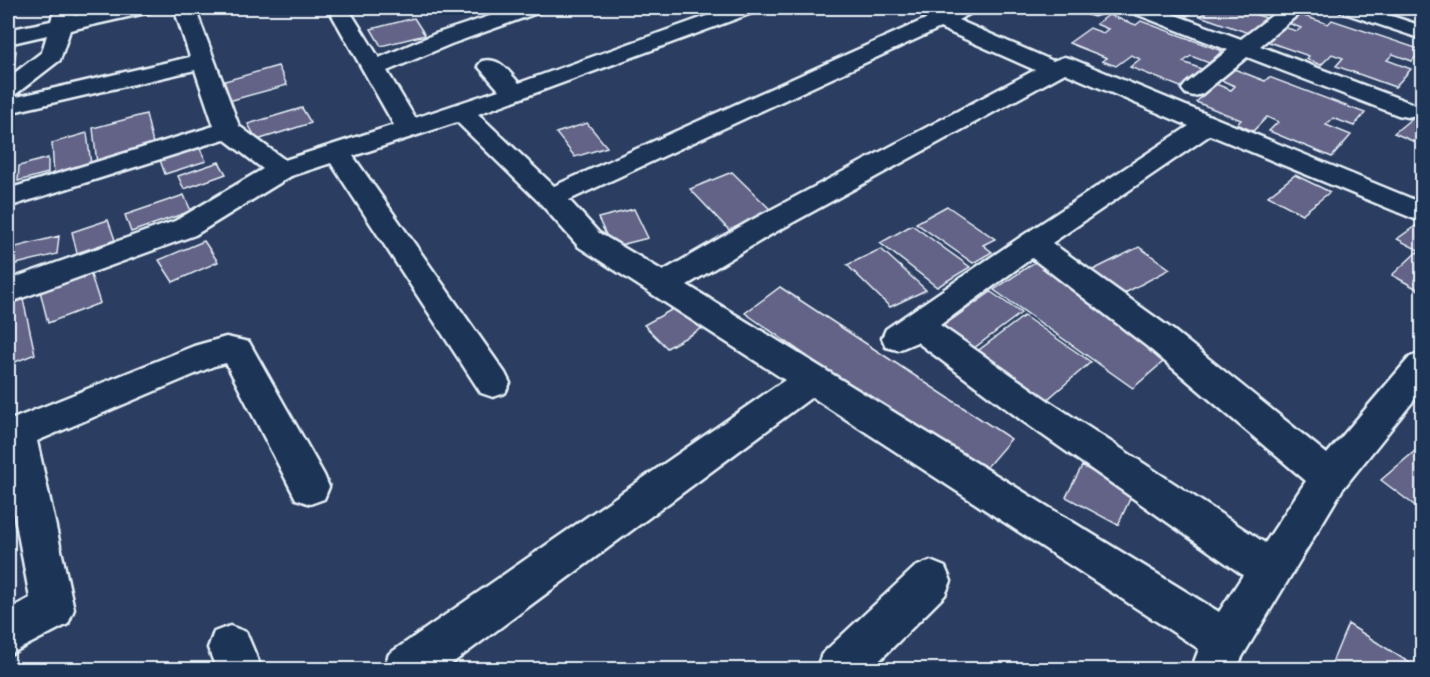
<svg xmlns="http://www.w3.org/2000/svg" width="1430" height="677" font-family="'Balsamiq Sans',sans-serif">
<style>
.building{fill:#626387;stroke:#e8f1f8;stroke-width:1.5}
.lines{fill:none;stroke-linecap:round;stroke-linejoin:round}
.minor-casing{stroke:#e8f1f8;stroke-width:5}
.minor{fill:#1d3557;fill-rule:evenodd}
</style>
<rect width="100%" height="100%" fill="#2b3e61"/>
<filter id="ink" filterUnits="userSpaceOnUse"><feTurbulence type="fractalNoise" baseFrequency=".0167" numOctaves="2"/><feDisplacementMap in="SourceGraphic" scale="12" xChannelSelector="R" yChannelSelector="G"/><feConvolveMatrix kernelMatrix="1 2 1 2 8 2 1 2 1" color-interpolation-filters="sRGB"/></filter>
<g filter="url(#ink)">
<path class="building" d="M1175,8h23l-11,8 -12,-5 3,-2z
M1203,8h52l-6,4 20,7 -18,15 -51,-18 9,-6z
M1298,14l30,10 4,-4 90,30 -10,11 -19,-7 -6,6 24,9 -16,18 -59,-21 7,-8 -11,-4 -11,11 -15,-6 3,-3 -43,-15 17,-14 14,4 4,-3 -13,-5z
M1109,15l27,10 5,-4 81,30 -13,12 -18,-7 -8,6 21,8 -21,18 -53,-21 10,-8 -9,-4 -15,11 -14,-5 5,-3 -38,-15 21,-15 13,5 5,-4 -12,-5z
M414,18l11,17 -44,11 -10,-17z
M16,51l-2,13 -6,2v-13z
M278,66l9,19 -62,17 -7,-19z
M1234,69l31,12 4,-4 96,36 -11,13 -21,-8 -7,7 25,10 -19,22 -63,-26 9,-9 -11,-5 -14,14 -16,-7 4,-4 -45,-18 20,-18 15,6 4,-4 -14,-6z
M302,108l9,15 -54,17 -9,-16z
M1422,110v35l-28,-12z
M146,114l8,34 -57,16 -4,-36z
M587,123l20,24 -32,10 -19,-24z
M87,133l4,32 -37,10 -2,-32z
M199,147l7,14 -41,13 -5,-14z
M48,158v15l-30,8 1,-15z
M219,162l7,12 -42,15 -6,-13z
M732,172l41,40 -44,18 -39,-41z
M1295,175l35,17 -28,22 -34,-18z
M184,195l7,16 -60,21 -6,-17z
M947,206l48,33 -12,6 9,7 -19,11 -57,-40z
M634,209l14,29 -36,9 -14,-29z
M108,220l7,20 -38,13 -5,-21z
M1421,222h1v30l-25,-13z
M912,225l58,42 -33,20 -57,-44z
M59,236l-2,18 -49,12v-17z
M204,241l14,21 -45,20 -14,-22z
M1139,247l31,22 -49,26 -30,-24z
M881,249l45,41 -36,17 -43,-42z
M1417,252l5,3v33l-3,2 -27,-15z
M1035,262l63,42 74,50 -39,34 -139,-98z
M90,272l10,31 -52,20 -8,-32z
M780,287l231,152 -32,37 -234,-163z
M991,292l30,21 -47,35 -31,-22z
M23,299l12,55 -27,11v-60z
M682,304l24,22 -39,22 -23,-23z
M1024,316l67,46 -48,41 -68,-50z
M1415,451l7,5v55l-41,-31z
M1082,466l51,26 -15,33 -52,-28z
M1348,624l73,46h-92z"/>
<g class="lines">
<g class="minor-casing">
<path id="minor" d="M55,8h21l-2,8 42,-8h38l-4,4 -80,18 -10,30 -44,34 -8,2v-18l34,-26 5,-17 -39,9v-14l43,-9z
M174,8h21l44,118 46,34 109,-35 -66,-117h20l31,50 56,-24 79,-26h29l-3,4 -89,32 -64,27 28,47 84,-28 -21,-24 4,-5c18,-4 26,10 37,22l210,-75h29l-3,4 -277,102 76,72 396,-178h26l-3,4 -15,8 95,41 11,-4 8,2 350,144v19l-212,-87 -158,108 121,87 154,124 83,-97 12,-4v37l-80,100 -100,167 -6,13h-45l8,-21 -387,-252 -369,273h-60l6,-16 396,-274 -206,-133 -38,-43 -84,-82 -104,34 152,217 5,10 -5,10 -12,4 -12,-4 -150,-230 -40,13 -96,59 -187,68v-23l167,-59 88,-52 -39,-30 -216,68v-18l206,-63 -19,-56 -187,43v-14l182,-42zM940,28l95,42 -285,151 -87,50 -64,-38 -30,-33zM1065,73l124,53 -167,110 -136,93 -4,9 4,9 12,3 19,-8 107,80 219,153 -24,37 -532,-327 83,-50zM1032,258l117,90 157,133 -41,62 -215,-141 -110,-77z
M1084,8h24l-4,4 -10,3 -7,-2z
M1127,8h29l85,31 41,-31h22l-3,4 -41,34 156,59 3,5 -3,5 -9,2 -9,-2 -151,-58 -45,37 -8,2 -8,-2 -4,-5 4,-5 42,-34 -97,-38z
M1337,8h30l55,18v13l-81,-27z
M226,337l23,5 75,133 5,12 -5,12 -14,5 -14,-5 -70,-136 -12,3 -177,75 37,168 -6,15 -60,31v-45l22,-12 -22,-118v-59l186,-75z
M930,561l15,6 6,14 -6,14 -75,75h-54l6,-16 93,-87z
M230,626l16,6 16,38h-45l-9,-22 6,-16z"/>
</g>
<use href="#minor" class="minor"/>
</g>
</g>
<rect width="1430" height="677" fill="none" stroke="#1d3557" stroke-width="30"/>
<rect x="15" y="15" width="1400" height="647" fill="none" stroke="#e8f1f8" stroke-width="2" filter="url(#ink)"/>
</svg>
